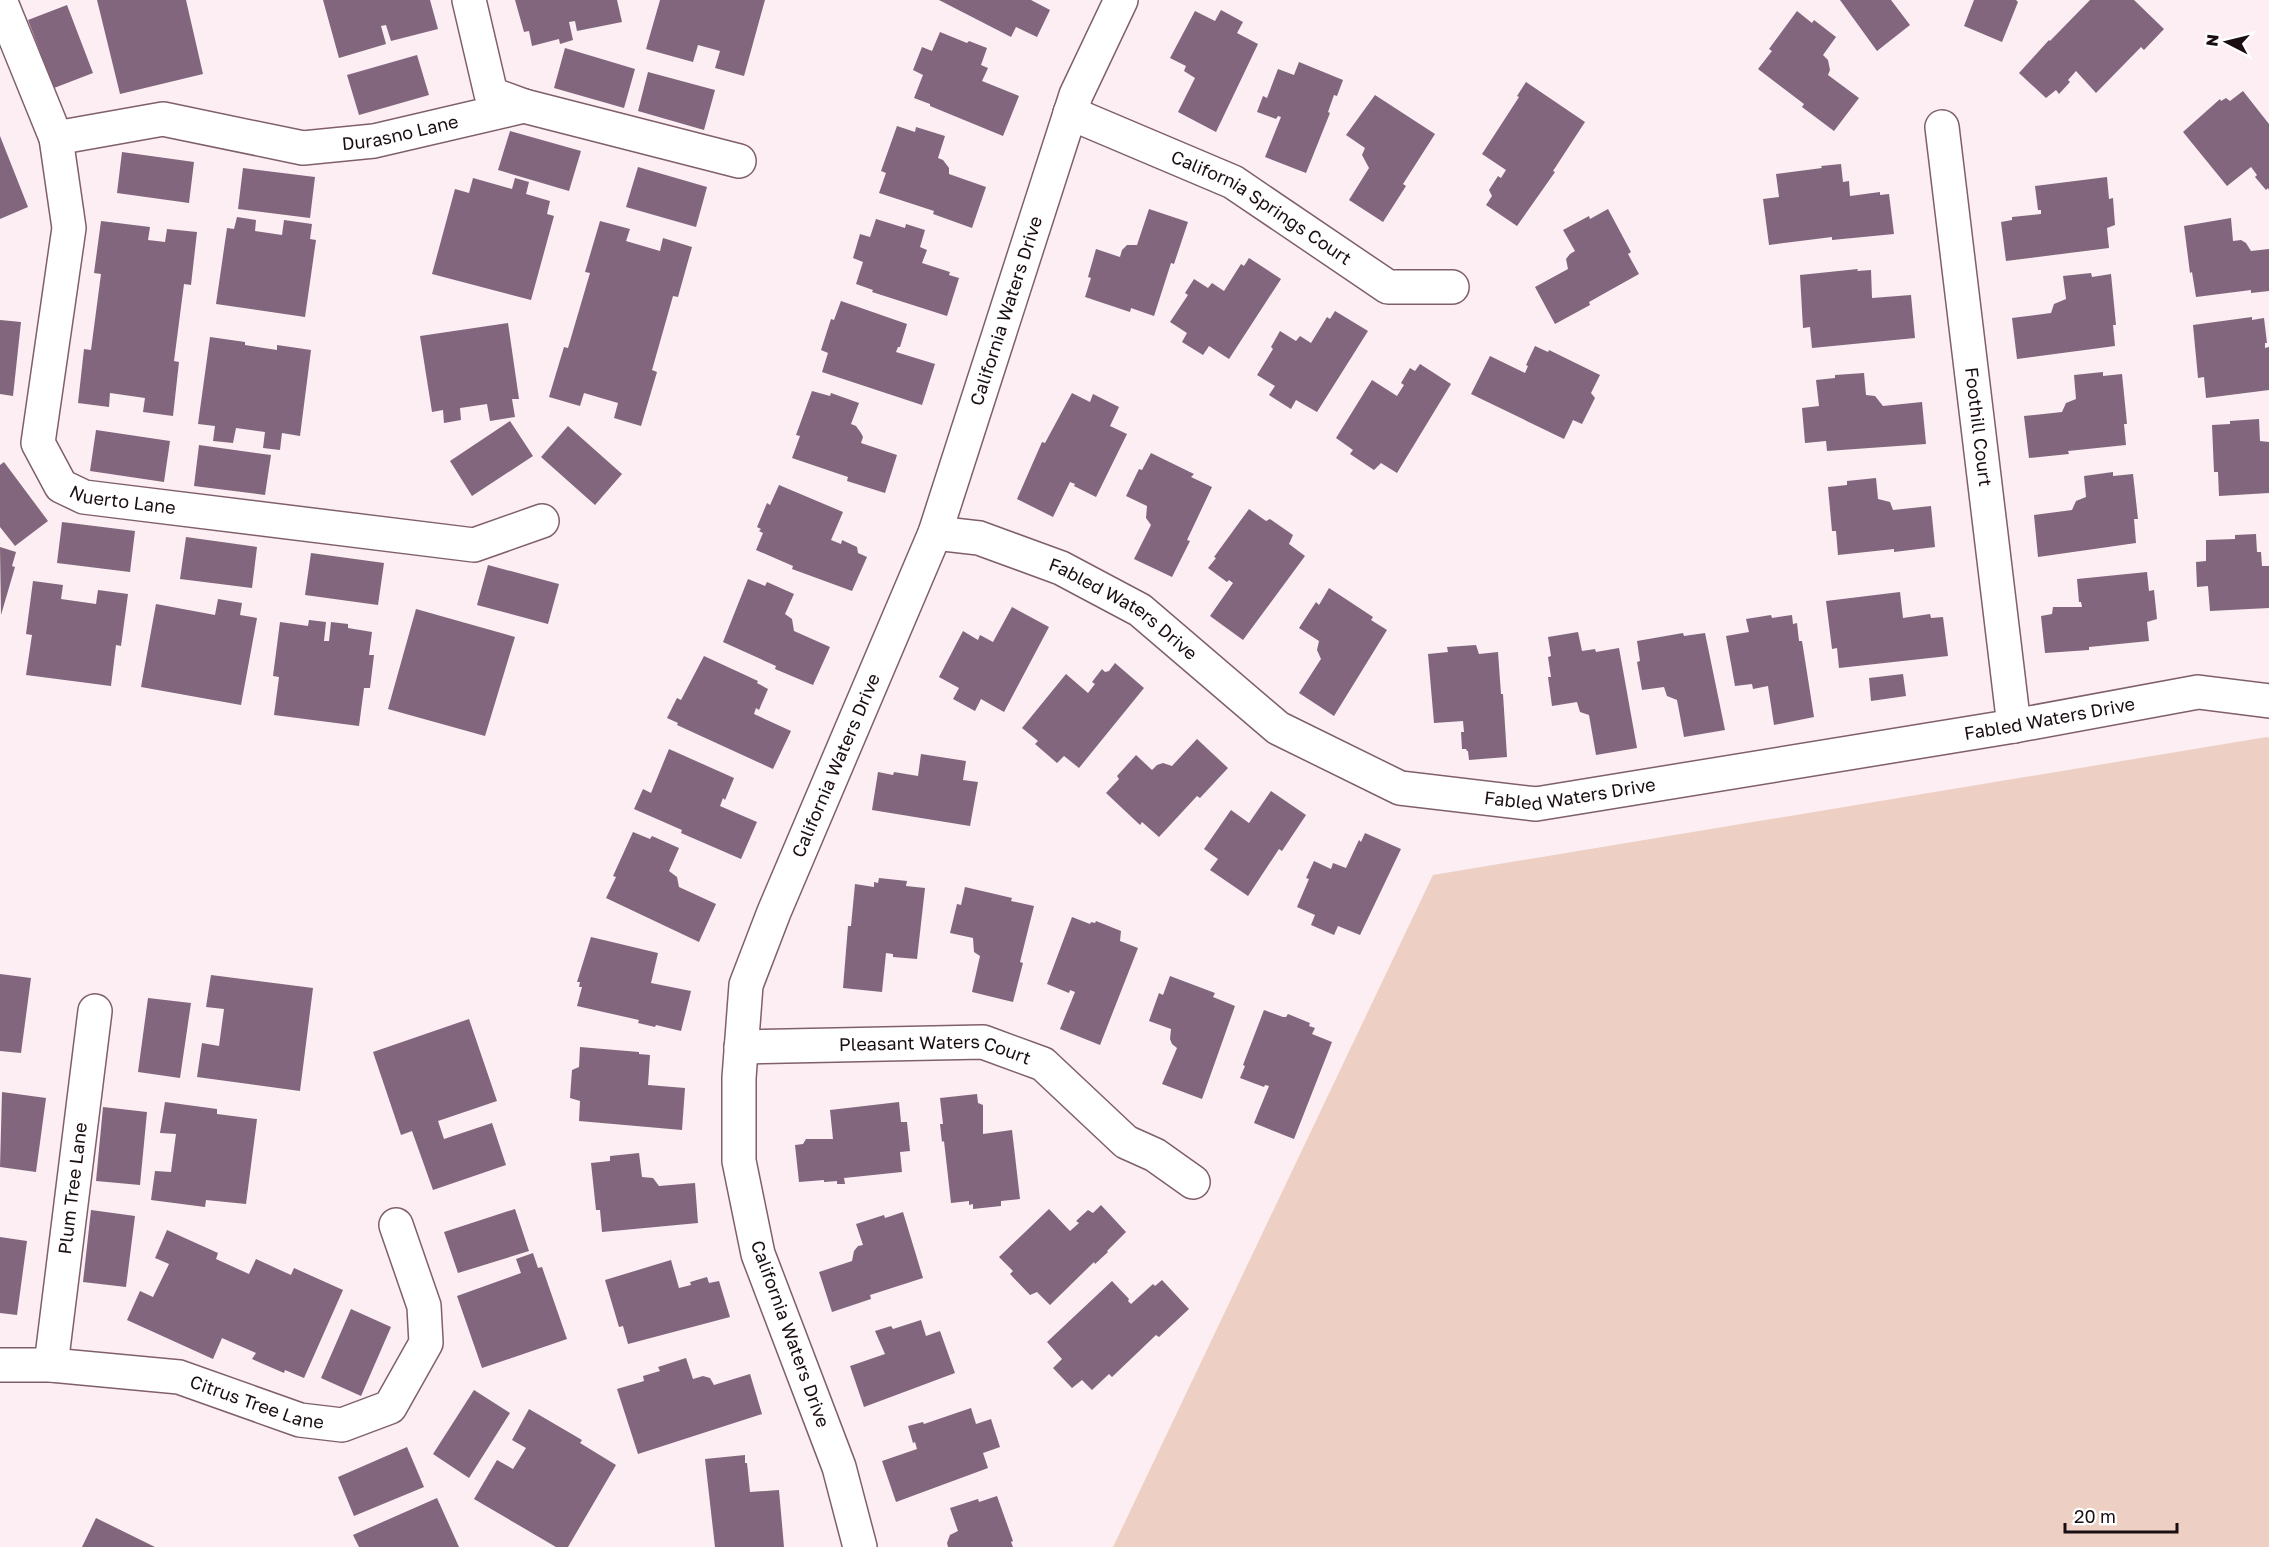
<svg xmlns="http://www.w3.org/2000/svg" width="2269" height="1547" font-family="'Golos Text',sans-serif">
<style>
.green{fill:#edd0c3}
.building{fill:#81667d}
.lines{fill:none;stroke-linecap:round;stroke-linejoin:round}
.street-casing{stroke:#7f5f6a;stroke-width:36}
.street{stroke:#fff;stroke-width:33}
.labels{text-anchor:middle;stroke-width:6;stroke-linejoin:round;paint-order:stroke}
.street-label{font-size:18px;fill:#1a0e12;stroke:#fff}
</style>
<rect width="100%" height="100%" fill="#fceef2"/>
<path class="green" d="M2267,737l2,1v809h-1156l320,-672z"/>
<path class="building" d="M97,0h89l17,74 -83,20z
M323,0h107l8,29 -47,12 -5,-16 -5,1 5,18 -47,14z
M515,0h102l5,22 -45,9 -2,-10 -6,1 4,18 -13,4 -1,-5 -27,7 -3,-15 -5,1z
M660,0h105l-21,76 -29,-8 5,-17 -22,-6 -5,17 -47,-13z
M939,0h92l19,10 -13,27 -21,-10 -5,10z
M1840,0h51l19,25 -33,26z
M1974,0h42l2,2 -16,40 -38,-16z
M2090,0h44l30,29 -20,21 -3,-3 -45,46 -20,-22 -8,9 2,2 -11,12 -3,-4 -10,8 -27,-25 30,-33 1,1z
M67,5l26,68 -39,15 -26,-68z
M1221,10l22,12 -6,11 21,11 -42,88 -38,-20 17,-34 -11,-7 2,-5 -16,-8 25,-47 20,10z
M1797,11l15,12 2,-3 22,17 -13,18 5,5 2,10 -2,5 31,23 -25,33 -32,-24 2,-3 -46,-35 14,-18 -3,-2z
M940,32l27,11 2,-2 18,7 -6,17 7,3 -6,13 37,15 -16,40 -73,-30v-2l-16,-6 9,-23 -10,-5 9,-23 10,4z
M565,48l70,21 -11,39 -70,-20z
M417,55l12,40 -70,20 -12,-40z
M1299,62l44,18 -6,16 -3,-1 -6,17 2,1 -24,60 -41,-16 16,-40 -3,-1 -2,3 -19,-7 6,-16 4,2 11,-29 16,6z
M648,72l67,18 -11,40 -66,-19z
M1526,82l59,40 -32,49 2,1 -38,54 -31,-21 6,-9 -3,-6 9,-14 3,2 5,-8 -24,-16 37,-57 -2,-1z
M2243,91l26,33v66l-1,-2 -2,2 -11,-13 2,-2 -6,-8 -24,19 -44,-54 37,-33 1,2 5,-3 4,3z
M1375,95l60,39 -32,50 3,2 -23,36 -34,-22 20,-32 -7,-13 3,-7 -19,-13z
M897,126l18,6 1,-5 29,9 -7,22 5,2 6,8v6l37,13 -14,41 -39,-14 1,-3 -55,-18 7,-20 -5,-2z
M510,131l71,20 -12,40 -71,-21z
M0,136l28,71 -28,12z
M122,152l72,10 -5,41 -72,-10z
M1841,164l2,18 6,-1 1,15 30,-4v3l9,-1 5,40 -62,6v-3l-63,8 -6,-46 16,-2 -3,-23 46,-6 -1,-2z
M638,167l69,20 -11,40 -70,-20z
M243,168l72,9 -5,41 -72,-9z
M2107,177l2,22 4,-1 2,27 -8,3 2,20 -103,13 -5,-39 11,-2v-3l29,-3v-4h-3l-3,-24z
M473,178l39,11 3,-11 14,4 -3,12 24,7 -3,13 7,2 -23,84 -99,-26 23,-85 14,4z
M1149,209l39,13 -14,42 -3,-1 -17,53 -23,-8 -1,4 -45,-15 6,-19 -3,-1 8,-28 24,8 2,-7 5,-5h10z
M1608,209l23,43 -3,2 11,20 -50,28 1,3 -35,19 -20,-37 33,-18 -2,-10 4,-5 5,-3 -12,-21 26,-14 1,3z
M237,217l19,3 -1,11 27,4 2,-15 28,4 -2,15 6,1 -11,77 -89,-13 11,-76 7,1z
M2231,218l2,23 8,-1 5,3 5,8 18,-2v42l-18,2v-3l-55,7 -4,-25 -2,1 -6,-47z
M876,219l29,9 1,-4 19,6 -5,17 7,3 -5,13 28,9 -1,3 10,3 -12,38 -75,-24 1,-2 -17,-6 7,-22 -10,-4 7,-24 10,3z
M101,221l49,6 -2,13 17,2 2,-13 30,3 -6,53 -7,-1 -10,77 5,1 -6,54 -30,-4 2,-14 -35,-5 -1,14 -31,-4 6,-54 7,1 10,-76 -7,-1z
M600,221l30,8 -4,12 34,10 3,-13 29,9 -14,50 -5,-1 -21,74 5,2 -16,54 -27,-8 4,-15 -34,-10 -4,13 -31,-9 15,-50 4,1 22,-75 -5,-1z
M1249,258l32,21 -52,80 -20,-13 -6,9 -21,-13 5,-9 -17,-11 18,-27 -3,-2 9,-14 14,9 4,-5 12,8 17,-27 3,2z
M1858,269l-1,2 14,-1 1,28 39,-3 4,43 -103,10 -2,-21 -7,1 -3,-53z
M2091,273l1,4 19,-3 5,51h-3l2,21 -98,13 -5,-41 39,-5 3,-9 12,-5 -3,-23z
M841,301l66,23 -7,23h-2l-2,5 39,12 -13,41 -100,-33 6,-19 -7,-3 10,-31 3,1z
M1335,311l33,20 -51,81 -21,-12 -5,9 -22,-14 6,-9 -18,-11 16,-26 -2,-2 9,-16 16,10 4,-5 11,7 16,-26 3,2z
M2252,317v3l12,-2 3,25h-2v5l4,-1v43l-63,8 -2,-21 -6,1 -5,-53z
M0,320l21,2 -8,74 -13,-2z
M508,323l11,76h-7l3,18 -25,4 -3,-17 -27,4 1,12 -17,3 -1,-13 -11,2 -12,-76z
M210,337l35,5v3l32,5v-5l34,5 -11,86 -18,-3 -2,17 -17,-2 2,-16 -29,-4 -3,15 -20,-2 2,-15 -17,-2z
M1535,346l13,6 1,-2 51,25 -9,18 4,5 -13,26 -9,-4 -9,19 -93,-45 19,-38 35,17 3,-7 -2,-1z
M1420,364l31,20 -54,89 -16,-10 -7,7 -24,-16 3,-4 -17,-12 36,-58 25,16 7,-11 -3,-2 9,-15 5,3z
M2103,372v4l19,-2 5,50h-3l2,21 -58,6 1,3 -40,4 -5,-42 38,-4 4,-9 10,-4 -2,-24z
M1864,373l2,22 9,1 8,10 39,-4 4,42 -99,7 -1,-10 -21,2 -3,-35 17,-2 -3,-26 19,-2v-3z
M812,391l18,5 1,-3 28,10 -8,21 5,2 5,7 2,4 -2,6 36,12 -12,38 -38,-12 1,-4 -56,-19 8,-22 -4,-1z
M1072,393l18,9 3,-8 26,13 -9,19 17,8 -31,63 -22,-11 1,-2 -5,-2 -17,35 -36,-18 25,-57 3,1z
M2259,419l1,22 9,1v51l-50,3 -1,-24h-4l-2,-47 18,-1v-3z
M510,421l23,35 -61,40 -22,-35z
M568,426l54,48 -27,31 -54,-48z
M96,430l74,11 -6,41 -74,-11z
M199,445l72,10 -6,40 -71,-9z
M1151,453l43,21 -3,3 21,10 -25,53 3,1 -18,36 -38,-18 17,-34 -5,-7 1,-12 -21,-10 13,-27 3,1z
M4,462l44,59 -33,25 -15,-19v-62z
M2113,472v4l20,-2 5,45h-4l2,24 -98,14 -4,-42 38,-5 4,-9 10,-4 -2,-21z
M1876,478l2,21 12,3 3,8 38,-4 4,41 -41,5v-3l-56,6 -2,-24h-4l-4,-44 19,-2v-4z
M779,485l64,27 -12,28 10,4 1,-4 15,7 1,6 9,4 -15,34 -60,-22 1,-3 -37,-16 7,-17 -4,-2 2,-2 -4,-2 10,-24 3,2z
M1249,509l17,12 4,-2 23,16 -4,9 16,12 -62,84 -33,-24 23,-33 -4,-3 -2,2 -19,-14 8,-10 -2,-1z
M62,522l73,9 -5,41 -73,-9z
M2256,534l1,18h4l1,14h7v42l-59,3 -2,-25 -11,1 -1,-25 10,-1v-21l29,-1v-4z
M186,537l71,10 -5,41 -72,-9z
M0,547l16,5 -4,14 3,1 -14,48z
M311,553l73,10 -6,42 -73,-10z
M488,565l71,19 -11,40 -71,-19z
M2147,572l2,19 5,-1 3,29 -10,3 2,19 -60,6v3l-44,3 -4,-37 11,-2 1,-7h29l-1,-5h-2l-2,-23z
M748,579l17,7 2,-4 27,12 -9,20 7,5 2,12 36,16 -17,38 -38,-16 1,-3 -53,-24z
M33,581l30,4 -2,14 35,5 2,-14 30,4 -7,52 -5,-1 -5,41 -85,-11 6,-40 -6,-1z
M1329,588l44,29 -2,3 16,10 -53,86 -35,-23 22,-34 -4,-9 2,-9 -20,-13 17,-26 3,3z
M1900,592l3,26 27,-4 1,4 12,-1 5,39 -109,12 -2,-20 -5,1 -6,-48z
M218,599l24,4 -2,12 17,3 -16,87 -100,-18 15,-83 59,11z
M1012,607l37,20 -45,85 -23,-13 -6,12 -22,-12 6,-11 -20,-11 24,-46 15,9 2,-5 13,7z
M416,609l99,28 -30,99 -97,-27z
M1771,615l1,3 20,-3 1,9 4,-1 2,18h3l12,76 -40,8 -6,-39 -15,3 -1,-5 -17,2 -9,-50 23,-4 -3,-13z
M309,620l17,2 -2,19h5l2,-19 17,2v4l24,4 -3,23h5l-4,33h-6l-5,38 -85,-11 5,-38 -6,-1 7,-54 28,4z
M1578,632l4,19 13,-2 1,3 23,-4 18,100 -41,7 -7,-40 -9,-3 -3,-10 -25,4 -4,-29h3l-3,-20 3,-1 -3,-19z
M1683,633l1,3 21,-3 20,97 -41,7 -7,-37 -10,-4 -3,-9 -22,3 -5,-28 3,-1 -3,-20z
M1476,645l3,9 19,-2 3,42h2l4,63 -38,3 -1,-9h-1l-1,-2h-4l-1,-17h3l-1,-11 -29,2 -6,-69 20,-2 -1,-5z
M704,656l54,25 -1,2 11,6 -9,21 -3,-2 -2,6 37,17 -18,38 -96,-44 1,-2 -11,-5 10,-20 4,2z
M1115,663l29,25 -65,80 -15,-12 -7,7 -22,-19 3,-3 -16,-13 44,-54 22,19 7,-9 -3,-2 10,-13 3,3 4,-1z
M1903,674l3,22 -35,5 -2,-23z
M1197,739l31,29 -28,30 -3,-2 -38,41 -17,-15 -2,3 -34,-32 13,-14 -2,-3 19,-21 16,15 5,-5 6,-2 9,3z
M669,749l65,29 -9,22 -2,-2 -3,8 37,16 -16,37 -60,-26 1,-3 -48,-21 9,-20 8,4z
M921,754l45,7 -3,19 15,2 -8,44 -98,-16 6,-38 15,3 1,-3 24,4z
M1271,791l35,24 -24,36 -3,-2 -31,47 -38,-26 8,-11 -14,-10 27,-39 18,13z
M633,832l17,7 2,-3 27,12 -10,23 8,6 2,10 37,17 -17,38 -93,-44 10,-21 -3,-1z
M1365,833l36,16 -41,86 -22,-9 -4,9 -23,-10 4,-10 -18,-8 12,-28 -3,-1 8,-17 17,8 2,-6 13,5 13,-28 2,2z
M879,878l28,3 -1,5 19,2 -8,71 -24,-2v-3l-7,-1 -4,39 -39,-4 5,-62h3l4,-42 19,3v-5l4,1z
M965,887l47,11 -1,3 23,5 -14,56 3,1 -10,39 -41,-10 8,-36 -6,-4 -1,-14 -23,-5 7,-29 4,1z
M1072,917l18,7 1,-2 4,1 1,-2 25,10 -1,10 18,7 -38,97 -40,-16 15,-37 -5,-2 -1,3 -22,-9z
M591,937l67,16 -7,30 40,8 -10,40 -25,-6 -1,2 -17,-4 1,-3 -62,-14 5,-19h-3l1,-5h-3z
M0,974l31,4 -10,75 -21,-2z
M211,975l102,13 -13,103 -103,-14 5,-34 17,3 5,-37 -18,-2z
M1170,976l45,17 -2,4 22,9 -33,93 -40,-15 15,-36 -5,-4 -2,-5 1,-10 -22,-8 10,-28 4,2z
M148,998l43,5 -11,75 -42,-6z
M1264,1010l19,7h3l2,-3 22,9 -1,3 6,2 -3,6 20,8 -38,97 -40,-16 15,-37 -4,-1 -1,2 -24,-9 5,-12 -2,-1z
M469,1019l28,82 -59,20 6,18 48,-16 14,42 -73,25 -21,-59 -11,4 -28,-83z
M580,1047l59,5v2l11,1 -2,30 37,3 -3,42 -103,-9 1,-20 -10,-3 2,-28 7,-3z
M2,1092l44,6 -10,74 -36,-5z
M977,1094l1,9 5,2v29l29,-4 8,69 -19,2v5l-28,3v-5l-4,1v-4l-18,2 -7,-62 -2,1 -2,-18h3l-3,-26z
M165,1102l52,7v5l40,5 -11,85 -40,-4 -1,7 -54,-7 4,-29 16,1 5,-38 -16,-1z
M899,1102l2,20h6l3,29 -10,1 2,20 -58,6 1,6h-8v-3l-13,1v-2l-25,2 -4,-37 8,-1 3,-5h27l-3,-29z
M103,1107l44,5 -7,73 -44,-4z
M639,1153l3,24 11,1 6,8 36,-3 3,40 -96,9 -2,-22h-4l-5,-47 19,-2v-5z
M1101,1205l25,27 -19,19 1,1 -13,12 -1,-2 -44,43 -13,-13 -7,3 -20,-21 3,-3 -14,-14 50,-48 21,22 9,-8 -3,-2 12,-11 5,3z
M515,1209l14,42 -71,22 -14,-41z
M91,1210l44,6 -9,71 -43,-5z
M903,1212l20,66 -53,17 1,4 -39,13 -13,-40 33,-11 2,-10 4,-5 5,-1 -7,-21 28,-9 1,3z
M167,1230l51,23 -2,6 33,15 7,-15 35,16 3,-7 49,22 -39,88 -19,-8 -1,3 -32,-14 4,-6 -34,-15 -9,21 -86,-39 13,-29 13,6 16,-33 -14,-6z
M0,1237l27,4 -10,74 -17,-2z
M533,1253l5,15 4,-1 25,72 -85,29 -25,-72 64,-23 -5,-14z
M671,1260l8,28 12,-3 -1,-3 17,-5 2,6 10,-2 11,36 -102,27 -5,-18 -4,1 -14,-47z
M1162,1280l27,29 -30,28 -3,-2 -44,42 -3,-3 -17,16 -10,-10 -10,8 -19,-20 9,-9 -15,-17 65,-61 17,18 -1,2 3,3 22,-20 2,2z
M351,1309l40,18 -30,69 -40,-18z
M921,1320l5,16 14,-5 15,42 -91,34 -14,-41 35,-12 -10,-23 16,-5 2,3z
M686,1358l7,21 10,-3 7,2 4,7 36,-11 12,40 -124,40 -21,-65 27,-8 -1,-5 17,-5 -2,-4z
M474,1390l36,23 -41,65 -36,-24z
M971,1408l5,16 15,-5 9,28 -17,6 5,15 -92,34 -14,-41 35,-12 -2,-7 -2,1 -5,-17 15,-4 1,2z
M529,1409l53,31 -2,3 36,22 -48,82h-12l-82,-48 23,-39 16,9 13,-21 -14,-8z
M407,1447l17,40 -70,29 -16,-39z
M745,1455v8h2l3,29 29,-2 5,57h-69l-10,-88z
M997,1496l16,45 -2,1 2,5h-65l-1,-4 3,-8 8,-4 -8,-23 28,-9 1,3z
M437,1498l22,49h-100l-6,-12z
M96,1518l59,29h-73z"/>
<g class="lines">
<g class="street-casing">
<g id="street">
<path id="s1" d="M0,0l56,138 13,90 -31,215 23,43 23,11 390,48 68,-24"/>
<path d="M469,0l22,94 33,12"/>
<path id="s2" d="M1070,113l163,69 155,105h64"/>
<path id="s3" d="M1942,127l72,599"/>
<path id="s4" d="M56,138l107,-19 140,29 71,-7 150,-35 215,55"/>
<path id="s5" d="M935,533l44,5 82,30 79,42 138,118 122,60 136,16 478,-78 184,-34 71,9"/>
<path id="s6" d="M741,1047l242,-5 60,22 83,78 29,13 38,27"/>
<path id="s7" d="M0,1365h51l128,12 121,43 42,5 48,-18 36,-64 -2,-37 -28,-81"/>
<path id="s8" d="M51,1365l44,-354"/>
<path id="s9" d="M860,1547l-21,-80 -81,-213 -19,-93v-83l7,-93 28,-73 161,-379 141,-438 45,-95"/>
</g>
</g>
<use href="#street" class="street"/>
</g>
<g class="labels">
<g class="street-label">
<text dy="6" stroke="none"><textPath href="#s4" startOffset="350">Durasno Lane</textPath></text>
<text dy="6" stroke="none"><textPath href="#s2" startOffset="214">California Springs Court</textPath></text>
<text dy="6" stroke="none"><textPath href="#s9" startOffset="1305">California Waters Drive</textPath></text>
<text dy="6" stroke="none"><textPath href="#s3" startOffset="302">Foothill Court</textPath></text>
<text dy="6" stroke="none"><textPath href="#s1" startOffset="570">Nuerto Lane</textPath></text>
<text dy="6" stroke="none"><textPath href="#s5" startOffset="206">Fabled Waters Drive</textPath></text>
<text dy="6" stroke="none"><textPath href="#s5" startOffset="1196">Fabled Waters Drive</textPath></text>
<text dy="6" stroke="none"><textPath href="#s9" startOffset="819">California Waters Drive</textPath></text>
<text dy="6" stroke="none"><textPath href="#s5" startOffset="710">Fabled Waters Drive</textPath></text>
<text dy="6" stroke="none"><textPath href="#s6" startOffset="195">Pleasant Waters Court</textPath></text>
<text dy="6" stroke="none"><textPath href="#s8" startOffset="178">Plum Tree Lane</textPath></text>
<text transform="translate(790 1334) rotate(70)" y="6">California Waters Drive</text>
<text dy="6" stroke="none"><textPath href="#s7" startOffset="262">Citrus Tree Lane</textPath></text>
</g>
</g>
<g transform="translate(2227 42) rotate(277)" stroke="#ffffff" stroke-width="4.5" paint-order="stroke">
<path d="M0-4.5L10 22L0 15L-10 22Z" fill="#1a0e12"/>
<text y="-9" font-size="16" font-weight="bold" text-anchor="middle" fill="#1a0e12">N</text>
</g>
<path d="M2065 1523v9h112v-9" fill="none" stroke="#1a0e12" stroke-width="3"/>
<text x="2074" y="1523" font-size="18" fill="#1a0e12" stroke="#ffffff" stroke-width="4.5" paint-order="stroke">20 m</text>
</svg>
